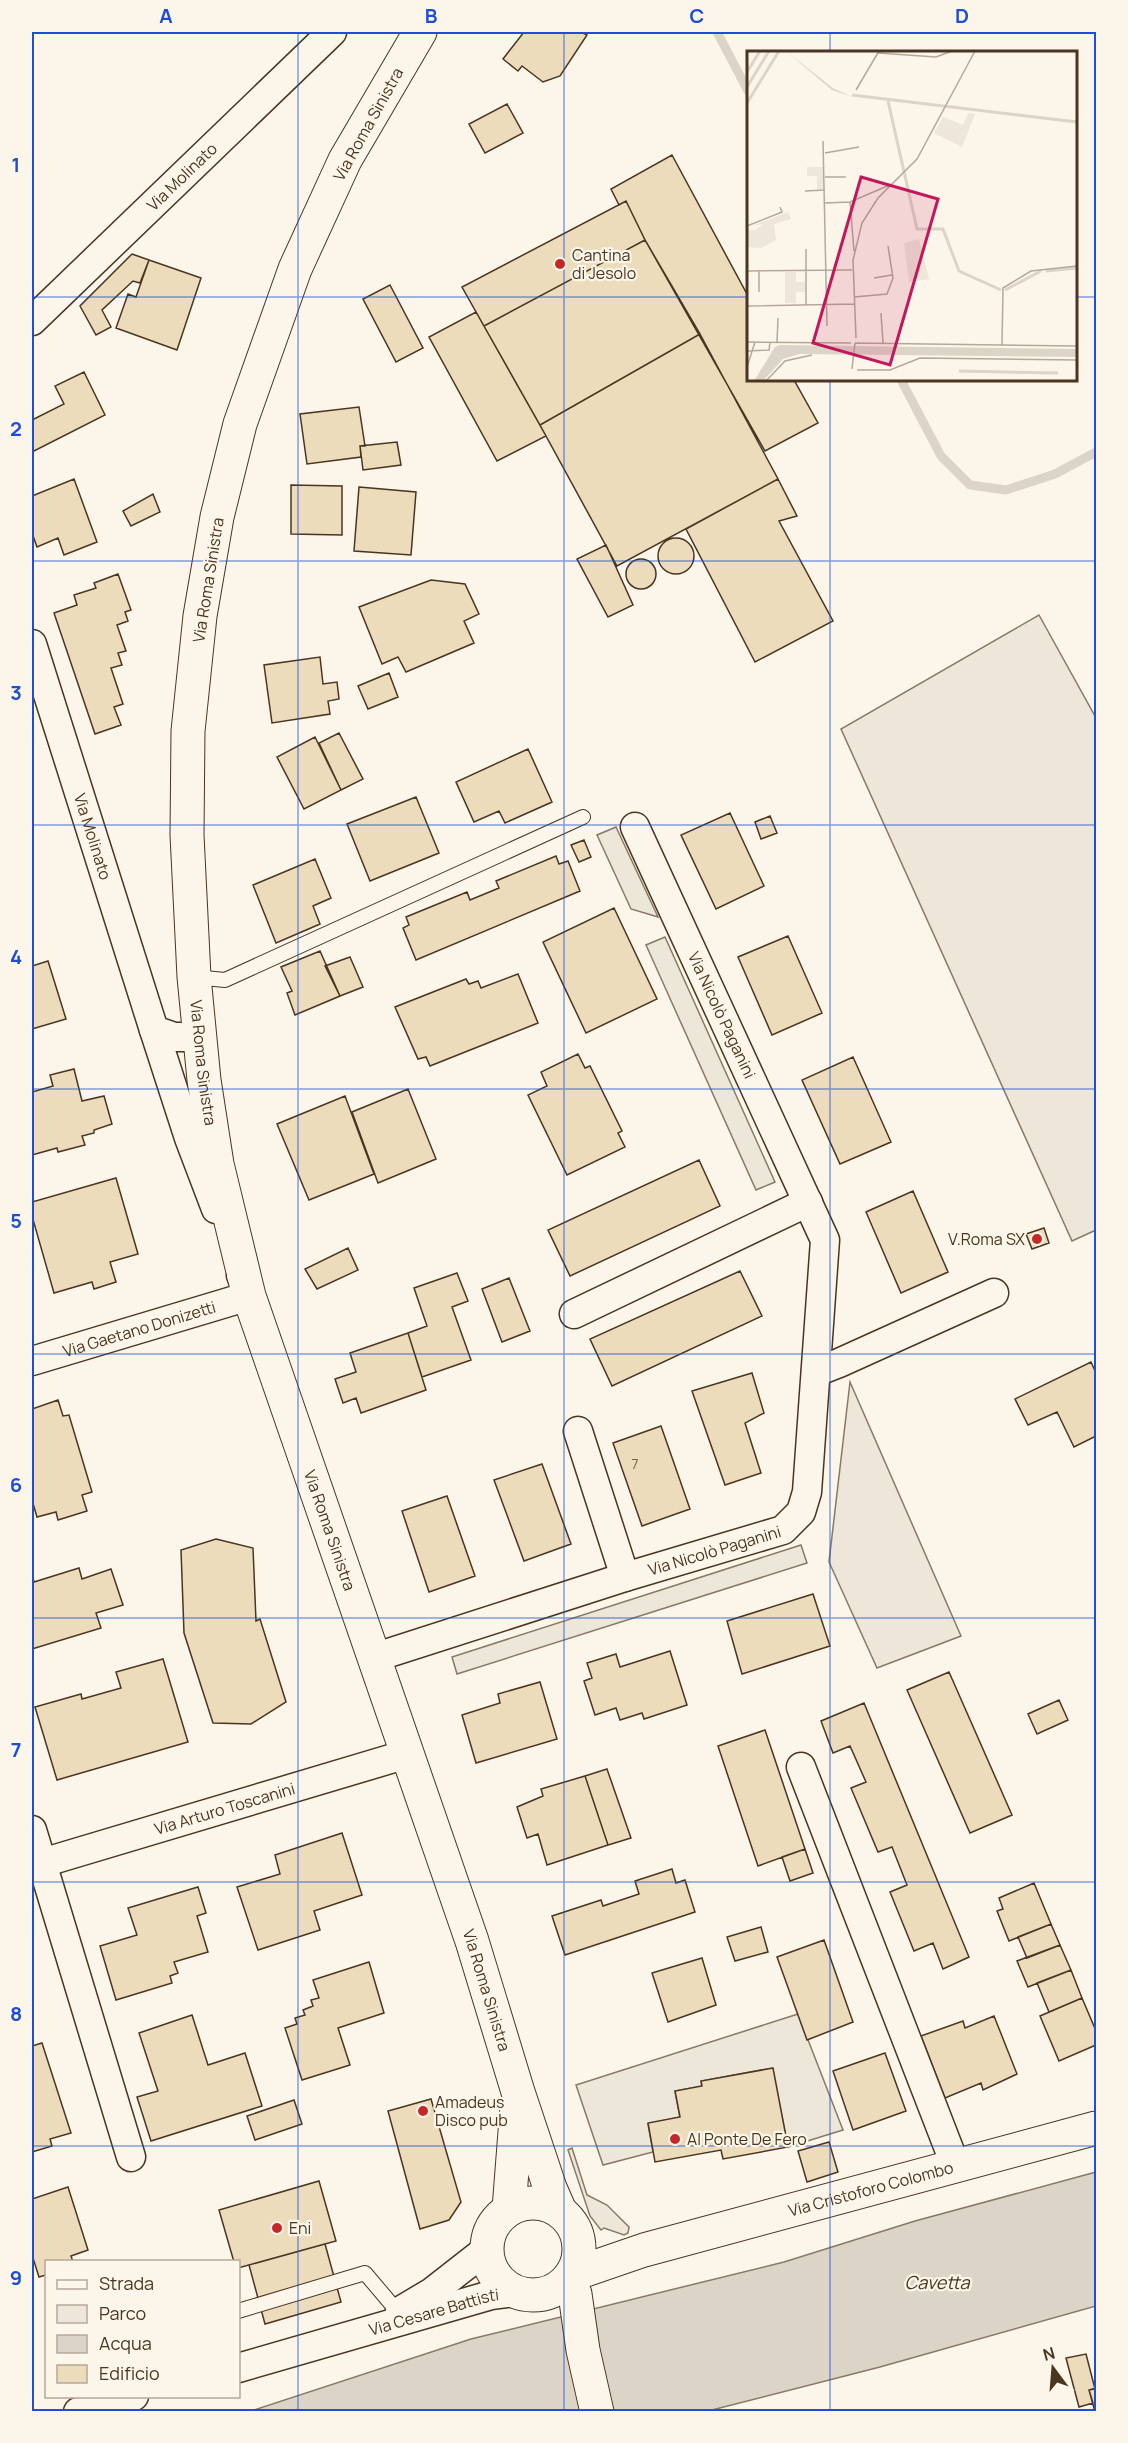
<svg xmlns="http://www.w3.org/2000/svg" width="1128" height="2443" font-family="Manrope,sans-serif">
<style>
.green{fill:#ede6d9;stroke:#887966;stroke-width:1.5}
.parking{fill:#ede7d9;stroke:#887966;stroke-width:1.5}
.water{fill:#dcd4c6;stroke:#887966;stroke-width:1.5}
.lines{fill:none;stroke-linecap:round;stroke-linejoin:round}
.stream{stroke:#dcd4c6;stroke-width:9}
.building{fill:#ecdcbc;stroke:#4a3520;stroke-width:1.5}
.service-casing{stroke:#4a3520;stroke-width:16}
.minor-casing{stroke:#4a3520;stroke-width:31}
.tertiary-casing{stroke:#4a3520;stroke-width:35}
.service{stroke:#fbf6e9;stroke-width:14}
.minor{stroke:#fbf6e9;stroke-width:28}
.tertiary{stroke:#fbf6e9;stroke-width:33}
.grid{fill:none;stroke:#1d4ed8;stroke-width:1.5;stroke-opacity:0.55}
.poi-dot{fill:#c62828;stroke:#fbf6e9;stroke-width:2}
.labels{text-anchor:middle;stroke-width:4.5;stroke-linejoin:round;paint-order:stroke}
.number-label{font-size:14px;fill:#725f47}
.street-label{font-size:16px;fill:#4a3520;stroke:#fbf6e9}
.poi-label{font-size:16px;fill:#4a3520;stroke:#fbf6e9;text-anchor:start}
.water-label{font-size:18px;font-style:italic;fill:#4a3520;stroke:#fbf6e9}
.inset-river{fill:none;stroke:#dcd4c6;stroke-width:3}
.inset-road{fill:none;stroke:#b4a999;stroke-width:1.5}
.view{fill:#c2185b;fill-opacity:0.15;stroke:#c2185b;stroke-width:3}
.inset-edge{fill:none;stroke:#4a3520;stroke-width:3}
.neatline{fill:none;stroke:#1d4ed8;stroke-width:2}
.grid-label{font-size:20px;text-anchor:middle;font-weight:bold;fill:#1d4ed8}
</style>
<rect width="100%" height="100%" fill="#fbf6e9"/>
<path class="green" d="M1039,615l57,103v512l-24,11 -231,-512z
M850,1382l111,254 -84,32 -48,-106z
M572,2148l15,47 20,10 22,22 -1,6 -4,2 -20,-7 -3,2 -11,-14 -22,-66z"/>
<path class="parking" d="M616,827l42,90 -27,-8 -34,-74z
M665,937l110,245 -19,8 -110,-245z
M801,1545l6,18 -350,111 -5,-17z
M798,2014l45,116 -55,17 -16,-79 -71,13 1,5 -27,5 5,26 -32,7 5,28 -50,13 -27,-80z"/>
<path class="water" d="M1096,2172v134l-216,61 -172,44 -460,1 223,-73 313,-77 131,-41z"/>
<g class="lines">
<path class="stream" d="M717,32l31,59
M901,380l40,76 29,29 36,5 49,-16 41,-22"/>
</g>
<path class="building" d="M524,32h57l6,3 -27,41 -17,6 -21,-16 -4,5 -15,-12z
M507,104l16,29 -38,20 -16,-29z
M672,155l76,141v84h46l24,43 -53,28 -120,-211 -19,-39 -7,4 -8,-16z
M626,201l19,39 -161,86 -22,-39z
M645,240l55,94 -160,91 -56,-99z
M132,254l17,6 -9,23 -7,-2 -31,29 9,17 -15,8 -16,-29z
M149,260l52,18 -24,72 -61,-22 12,-34 8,3z
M390,285l33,63 -27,14 -33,-63z
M476,312l70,124 -49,25 -68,-124z
M700,334l78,145 -161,87 -77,-141z
M84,372l21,43 -73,37v-32l32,-16 -9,-18z
M359,407l6,39h-5l1,11 -54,7 -7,-50z
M397,442l4,23 -38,5 -3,-24z
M74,479l23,63 -33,13 -6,-17 -21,9 -5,-14v-37z
M778,479l19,37 -18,5 54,100 -78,41 -69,-133z
M291,485l51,1v49l-51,-1z
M359,487l57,5 -5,63 -57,-4z
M153,494l7,18 -29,14 -8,-15z
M658 556a18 18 0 1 1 36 0a18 18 0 1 1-36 0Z
M606,545l27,60 -25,12 -31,-58z
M626 574a15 15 0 1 1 30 0a15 15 0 1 1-30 0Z
M118,574l13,36 -6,2 3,9 -11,4 9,26 -8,2 4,12 -11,3 12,36 -9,3 7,18 -26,9 -41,-121 23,-8 -3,-10 22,-7 -2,-5z
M431,580l34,4 14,30 -15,7 10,22 -68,29 -8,-15 -16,7 -23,-57z
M320,657l3,27 14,-2 2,17 -11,2 2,13 -58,9 -8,-58z
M389,673l9,24 -30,12 -10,-23z
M339,733l24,46 -22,11 -22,-47z
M315,737l26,53 -37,19 -27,-52z
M528,749l24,53 -47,21 -6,-12 -25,11 -18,-40z
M416,797l23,56 -69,28 -23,-57z
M730,813l34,73 -48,23 -35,-74z
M770,816l7,17 -16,6 -6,-17z
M584,840l7,17 -12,5 -8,-17z
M556,856l3,8 9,-3 12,30 -164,69 -13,-32 6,-3 -3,-8 61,-25 3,8 29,-12 -3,-7z
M315,859l16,39 -18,8 7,18 -44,19 -23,-58z
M614,908l43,91 -71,34 -43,-91z
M788,936l34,77 -50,22 -34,-78z
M320,951l20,45 -45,19 -8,-22 5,-2 -11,-24z
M350,957l13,30 -23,9 -15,-30z
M48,961l18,58 -34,10v-63z
M518,974l20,49 -108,43 -4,-9 -8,2 -23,-52 71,-28 3,5 9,-3 3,7z
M578,1054l7,14 5,-2 32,65 -4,2 7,14 -58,28 -39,-80 19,-9 -6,-14z
M853,1057l38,85 -51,22 -38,-84z
M74,1069l8,32 22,-5 8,28 -18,6v3l-12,3 3,9 -27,7 -1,-4 -25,7v-63l21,-6 -3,-11z
M408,1089l28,70 -58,24 -26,-71z
M345,1096l29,78 -65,26 -32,-76z
M699,1160l21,46 -150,70 -22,-46z
M116,1178l22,76 -28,8 6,20 -22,7 -2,-7 -38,11 -22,-77v-14z
M913,1191l35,81 -47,21 -35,-81z
M1044,1228l5,15 -17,6 -6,-15z
M348,1248l10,22 -41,19 -12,-20z
M740,1271l22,45 -150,70 -22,-47z
M457,1273l11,28 -16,6 19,53 -49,17 -14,-44 19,-7 -13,-38z
M509,1278l21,53 -28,11 -20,-53z
M408,1333l18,57 -65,23 -5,-15 -13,5 -8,-24 21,-7 -6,-19z
M1091,1362l5,11v63l-22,11 -17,-35 -29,13 -13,-26z
M752,1373l12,40 -19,10 16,50 -36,12 -33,-94z
M58,1400l5,16 6,-1 23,77 -10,3 5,16 -29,9 -2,-8 -19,5 -5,-17v-91z
M661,1426l29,83 -48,17 -29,-83z
M542,1464l29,80 -47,17 -30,-81z
M447,1496l28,80 -46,16 -27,-81z
M216,1539l37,9 3,73 4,-2 26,83 -35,22 -38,-1 -29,-90 -3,-83z
M79,1568l3,11 29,-10 12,36 -27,8 5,15 -69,21v-75l2,8z
M813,1594l17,52 -88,28 -15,-53z
M670,1651l17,54 -43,14 -2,-6 -22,7 -4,-12 -21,7 -11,-34 8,-3 -5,-15 29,-9 4,13z
M163,1659l25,83 -131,38 -22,-73 46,-13 1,5 39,-11 -5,-16z
M949,1672l63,143 -42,18 -63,-143z
M540,1682l17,57 -81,24 -14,-48 38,-12 -2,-9z
M1059,1700l9,20 -31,14 -9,-20z
M864,1703l105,254 -26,12 -10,-26 -19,8 -24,-59 17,-7 -15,-38 -14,5 -27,-64 15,-6 -16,-36 -17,7 -12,-32z
M765,1730l40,119 -47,17 -40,-120z
M607,1769l24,69 -23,7 -23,-69z
M585,1776l23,69 -61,20 -9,-31 -11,4 -10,-31 26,-11 -2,-7z
M342,1833l20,62 -48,16 6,19 -62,20 -21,-63 43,-13 -5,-19z
M805,1849l8,24 -23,8 -8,-24z
M672,1869l4,14 9,-3 10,32 -130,43 -13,-39 49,-16 2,6 36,-12 -4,-13z
M1034,1883l17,41 -42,17 -12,-30 6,-2 -4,-11z
M198,1887l8,26 -9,3 11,36 -34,10 4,11 -8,3 2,7 -56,17 -16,-54 37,-11 -9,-27z
M1051,1924l9,21 -33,13 -9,-21z
M761,1927l7,25 -33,9 -8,-24z
M824,1940l29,82 -46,18 -30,-83z
M1060,1945l11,25 -43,17 -11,-26z
M702,1958l14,47 -48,17 -16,-49z
M369,1962l15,51 -46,15 12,37 -48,15 -17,-52 12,-4 -2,-6 10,-3 -2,-5 10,-4 -2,-6 8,-2 -6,-18z
M1071,1970l11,28 -33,14 -12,-29z
M1082,1998l14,33v14l-37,16 -19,-45z
M192,2015l16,50 37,-12 17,53 -111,35 -14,-44 21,-6 -19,-58z
M994,2016l23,58 -34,16 -2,-7 -36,15 -24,-62 42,-15 2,7z
M42,2043l29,90 -21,6 2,7 -20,6v-106z
M885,2053l21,58 -53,19 -20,-59z
M773,2068l15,79 -65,12 -2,-9 -66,12 -7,-39 32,-6 -5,-26 27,-5 -1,-5z
M431,2099l30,103 -12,18 -29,9 -32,-118z
M294,2100l8,24 -47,16 -8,-24z
M829,2142l9,30 -31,10 -9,-31z
M319,2181l17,60 -98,27v-6h-4l-15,-52z
M68,2187l20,63 -17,6 2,6h-27v13l-7,2 -7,-22v-56z
M325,2244l16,58 -76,22 -16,-59z
M1086,2354l9,35 -6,1 4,13 -14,4 -13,-49z
M1096,2388v24h-1l-6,-22z"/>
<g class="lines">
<g class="service-casing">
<path id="service" d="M194,977l31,3 358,-163
M238,2311l127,-38 33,39"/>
</g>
<g class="minor-casing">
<g id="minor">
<path id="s1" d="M32,321l300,-289"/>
<path id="s2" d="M32,644l122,386 20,7h25"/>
<path d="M154,1030l35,108 27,71"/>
<path d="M574,1314l234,-112"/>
<path id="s3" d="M32,1361l217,-65 -8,-21"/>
<path d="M816,1372l23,-9 155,-70"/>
<path d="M578,1431l47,146"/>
<path id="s4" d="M373,1658l252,-81 158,-47 18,-18 6,-20 18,-252 -190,-413"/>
<path d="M801,1767l155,400"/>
<path d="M32,1830l99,327"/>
<path id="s5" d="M32,1866l375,-112"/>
<path d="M400,2311l32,-19 55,-43"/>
<path id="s6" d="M238,2368l253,-73 25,-3"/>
<path d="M78,2412l56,-16"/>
</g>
</g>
<g class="tertiary-casing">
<g id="tertiary">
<path id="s7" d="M420,32l-75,128 -50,109 -55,155 -23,93 -17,99 -12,115 -1,104 7,142 10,103 13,84 32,132 223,645 46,151 32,96 10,23"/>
<circle cx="533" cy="2249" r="46"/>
<path d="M509,2209l8,-103"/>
<path id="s8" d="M571,2275l73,-25 452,-122"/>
<path d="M568,2279l7,15 8,56 14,62"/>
</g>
</g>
<use href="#service" class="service"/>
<use href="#minor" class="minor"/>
<use href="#tertiary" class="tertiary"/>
</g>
<path class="grid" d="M298,32v2380M564,32v2380M830,32v20M32,297h716M1076,297h20M830,380v2032M32,561h1064M32,825h1064M32,1089h1064M32,1354h1064M32,1618h1064M32,1882h1064M32,2146h1064"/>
<g class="poi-dot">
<circle cx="560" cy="264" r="6"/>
<circle cx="1037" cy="1239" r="6"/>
<circle cx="423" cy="2111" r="6"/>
<circle cx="675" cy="2139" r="6"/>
<circle cx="277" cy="2228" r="6"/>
</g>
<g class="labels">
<g class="number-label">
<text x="635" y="1469">7</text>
</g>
<g class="street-label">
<text transform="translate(368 124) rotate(-61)" y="6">Via Roma Sinistra</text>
<text dy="6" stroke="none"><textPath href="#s1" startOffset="208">Via Molinato</textPath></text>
<text transform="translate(208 580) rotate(-81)" y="6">Via Roma Sinistra</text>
<text dy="6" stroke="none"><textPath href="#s2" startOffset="202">Via Molinato</textPath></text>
<text transform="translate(722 1015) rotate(65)" y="6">Via Nicolò Paganini</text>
<text dy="6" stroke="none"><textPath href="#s7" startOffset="1077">Via Roma Sinistra</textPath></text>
<text dy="6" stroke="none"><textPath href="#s3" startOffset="112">Via Gaetano Donizetti</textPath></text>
<text dy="6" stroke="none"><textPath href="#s7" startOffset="1563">Via Roma Sinistra</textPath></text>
<text dy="6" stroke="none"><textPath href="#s4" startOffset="358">Via Nicolò Paganini</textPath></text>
<text dy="6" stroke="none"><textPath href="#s5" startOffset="201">Via Arturo Toscanini</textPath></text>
<text dy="6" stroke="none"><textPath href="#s7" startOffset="2049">Via Roma Sinistra</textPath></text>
<text dy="6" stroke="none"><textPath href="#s8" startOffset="312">Via Cristoforo Colombo</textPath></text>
<text dy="6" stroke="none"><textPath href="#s6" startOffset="204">Via Cesare Battisti</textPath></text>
</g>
<g class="poi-label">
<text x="572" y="261">Cantina<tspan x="572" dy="18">di Jesolo</tspan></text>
<text x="1025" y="1245" text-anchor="end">V.Roma SX</text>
<text x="435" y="2108">Amadeus<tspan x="435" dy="18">Disco pub</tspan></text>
<text x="687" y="2145">Al Ponte De Fero</text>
<text x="289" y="2234">Eni</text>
</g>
<g class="water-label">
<text x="937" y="2289">Cavetta</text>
</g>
</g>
<g transform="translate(747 51)">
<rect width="330" height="330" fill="#fbf6e9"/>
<path d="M221,62l7,1 -13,33 -28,-14 9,-16 20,8zM60,116h16l1,22h-7v-13h-10zM41,161l3,7 -17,5 2,16 -15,8 -14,-1v-17h8l9,-6 -12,2zM172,188l10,40 -20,3 -5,-39zM38,221h11v10h9v10h-9v11h-11z" fill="#ede6d9"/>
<path d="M39,0l48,38 19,8 -21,-7zM33,294l297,4v8l-278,-3 -16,5 -20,22h-9l21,-34z" fill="#dcd4c6"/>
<path class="inset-river" d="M0,21l13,-21M0,36l22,-36M105,44l225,27M141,50l29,128h26l16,42 42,19M0,52l32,-52M299,220l31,-3M258,239l36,-19M212,320l99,2"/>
<path class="inset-road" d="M131,2l58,4 16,-6M109,39l23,-39M76,90l4,185M78,102l34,-6M78,126h21M58,140l20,-1M103,151l4,49M78,152l25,-1 42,-18M0,175l35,-14 -2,-5M59,198v56M0,220l105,-1M127,227l18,-3M12,241v-21M107,246l33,-3 6,-16 -5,-32M0,255l107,-2M134,262l2,30M109,287l-3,-78 9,-37 16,-25 39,-39 58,-108M0,291l104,1M30,291l1,-24M108,292l222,3M255,294l1,-57 28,-17 46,-5M0,300l22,-1 1,-8M0,316l8,-25M105,318l3,-26M110,319h33l30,-12 157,2M19,330l19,-20 27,-6"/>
<path class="view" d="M114,126l77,22 -48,166 -77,-22z"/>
<rect width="330" height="330" class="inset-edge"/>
</g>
<rect width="1128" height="2443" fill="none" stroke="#fbf6e9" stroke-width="66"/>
<rect x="45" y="2260" width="195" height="138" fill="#fbf6e9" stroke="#b4a999" stroke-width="1.5"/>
<rect x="57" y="2280" width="30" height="9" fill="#fbf6e9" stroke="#b4a999" stroke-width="1.5"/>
<text x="99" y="2290" font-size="18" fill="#4a3520">Strada</text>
<rect x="57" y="2305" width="30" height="18" fill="#ede6d9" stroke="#b4a999" stroke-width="1.5"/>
<text x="99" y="2320" font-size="18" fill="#4a3520">Parco</text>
<rect x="57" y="2335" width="30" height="18" fill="#dcd4c6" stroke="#b4a999" stroke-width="1.5"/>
<text x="99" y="2350" font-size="18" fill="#4a3520">Acqua</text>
<rect x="57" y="2365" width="30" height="18" fill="#ecdcbc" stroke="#b4a999" stroke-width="1.5"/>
<text x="99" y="2380" font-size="18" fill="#4a3520">Edificio</text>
<g transform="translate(1053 2368) rotate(344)" stroke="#fbf6e9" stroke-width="4.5" paint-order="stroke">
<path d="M0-4.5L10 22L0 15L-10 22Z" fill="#4a3520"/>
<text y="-9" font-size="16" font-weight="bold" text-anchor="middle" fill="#4a3520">N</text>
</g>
<rect x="33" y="33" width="1062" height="2377" class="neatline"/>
<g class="grid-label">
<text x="166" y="23">A</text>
<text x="431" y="23">B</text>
<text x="697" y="23">C</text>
<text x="962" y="23">D</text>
<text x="16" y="172">1</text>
<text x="16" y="436">2</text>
<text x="16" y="700">3</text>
<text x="16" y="964">4</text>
<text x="16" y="1228">5</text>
<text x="16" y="1492">6</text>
<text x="16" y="1757">7</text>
<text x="16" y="2021">8</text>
<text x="16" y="2285">9</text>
</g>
</svg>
